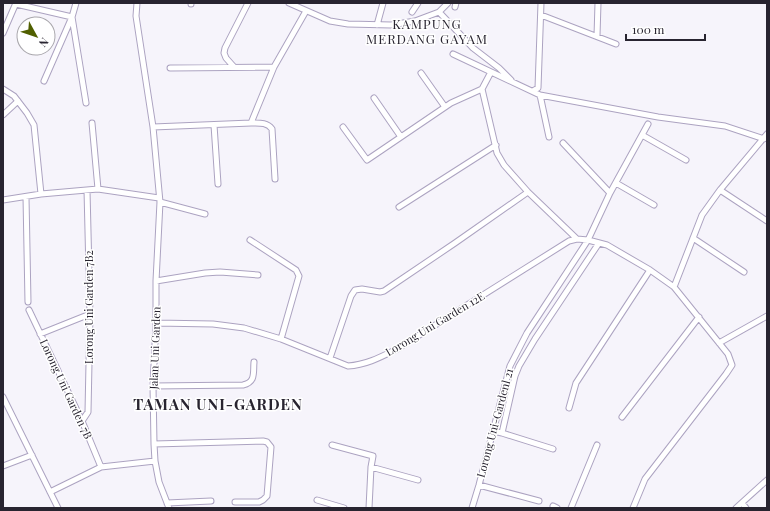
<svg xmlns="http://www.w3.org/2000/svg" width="770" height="511" font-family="'Playfair Display',serif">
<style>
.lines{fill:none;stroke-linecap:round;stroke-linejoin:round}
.street-casing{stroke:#aca3c1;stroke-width:7}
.street{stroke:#fff;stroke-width:5}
.labels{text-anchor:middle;stroke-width:3;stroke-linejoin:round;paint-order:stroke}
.street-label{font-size:11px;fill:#282430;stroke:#fff}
.quarter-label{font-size:13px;letter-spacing:1px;fill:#282430;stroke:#fff}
.district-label{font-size:15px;font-weight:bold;letter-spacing:1px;fill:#282430;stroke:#fff}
</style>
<rect width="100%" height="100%" fill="#f6f4fb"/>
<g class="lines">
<g class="street-casing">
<path id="street" d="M137,3l-1,13 17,111 7,75 -4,79v42l-3,63 1,58 1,17 4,21 10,26
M289,3l41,18 18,3 43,1 24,-4 24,-9 9,-9
M16,4l56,13
M191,4v-1
M455,7l1,-4
M412,12l6,-9
M439,12l34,36 26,20 12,12
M541,15l75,29
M72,17l14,86
M377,25l6,-22
M3,33l13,-30
M597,36l1,-33
M453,54l87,41 118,22 67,9 39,13
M234,67l-8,-9 -2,-5 1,-5 23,-45
M170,68l104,-1
M421,73l24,34
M44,81l28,-64 4,-14
M3,89l11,7 13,17 7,12 7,69
M482,89l15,64 7,12 24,27 49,47 11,1 19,5 43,25 24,17 54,67 4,11 -6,9 -81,105 -12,29
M533,91l5,-3 3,-85
M540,95l9,42
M374,98l27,39
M3,115l15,-14
M92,123l6,66
M251,123l23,-56 32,-56
M214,125l4,59
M153,127l98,-4c8,0 16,-1 21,6l3,50
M343,127l24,33 84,-57 31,-14 9,-17
M642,135l44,25
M563,143l47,50
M616,183l38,22
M720,190l47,31
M26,197l2,105
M3,200l38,-6 57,-5 61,9
M160,202l45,12
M399,207l97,-62
M693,238l51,34
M250,240l46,30 3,6 -18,63
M156,281l49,-8 15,-1 38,3
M674,287l28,-72 18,-25 47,-56
M29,310l53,111 19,46
M156,323l57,1 31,4 37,11 67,27c18,-1 33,-9 49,-17l172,-108 8,-2
M40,334l50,-20
M719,343l48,-27
M330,358l21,-62 4,-6 7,-1 18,3 4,-1 71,-48 73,-51
M153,386l90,-1c13,-3 10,-12 11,-23
M3,397l55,111
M569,408l7,-25 74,-113
M622,417l77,-100
M82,421l6,-9 2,-98 -3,-124
M493,431l9,2 51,16
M502,433l13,-57 4,-10 16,-27 64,-96
M154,444l109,-3 4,1 4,5 -4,49 -4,4 -4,2h-24
M332,445l41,11 -2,11 -2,41
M3,466l29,-11
M371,467l47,13
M479,485l60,16
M50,492l51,-25 54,-6
M317,500l27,8
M167,503l44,-2
M742,503l4,5
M553,506l4,2
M472,508l7,-23 31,-119 17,-33 61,-93 22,-47 38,-69
M571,508l26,-63
M736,508l31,-28"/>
</g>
<use href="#street" class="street"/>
</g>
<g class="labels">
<g class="street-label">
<text transform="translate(89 307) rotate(-90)" y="4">Lorong Uni Garden 7B2</text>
<text transform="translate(435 324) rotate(-31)" y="4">Lorong Uni Garden 12E</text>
<text transform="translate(155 348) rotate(-88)" y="4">Jalan Uni Garden</text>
<text transform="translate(66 389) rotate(65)" y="4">Lorong Uni Garden 7B</text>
<text transform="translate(495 423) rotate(-75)" y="4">Lorong Uni-Gardenl 21</text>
</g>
<g class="quarter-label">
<text x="427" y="29">KAMPUNG<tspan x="427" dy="15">MERDANG GAYAM</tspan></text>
</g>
<g class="district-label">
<text x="218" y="410">TAMAN UNI-GARDEN</text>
</g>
</g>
<rect width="770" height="511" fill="none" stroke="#282430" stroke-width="8"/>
<g transform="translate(36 36) rotate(130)"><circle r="19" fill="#ffffff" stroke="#a9a7ac"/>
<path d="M0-3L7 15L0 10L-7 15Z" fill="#505f00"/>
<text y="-6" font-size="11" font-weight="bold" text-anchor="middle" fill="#282430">N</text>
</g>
<path d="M626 34v6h79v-6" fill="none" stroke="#282430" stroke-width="2"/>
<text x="632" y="34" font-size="12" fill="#282430" stroke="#ffffff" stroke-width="3" paint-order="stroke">100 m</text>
</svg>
